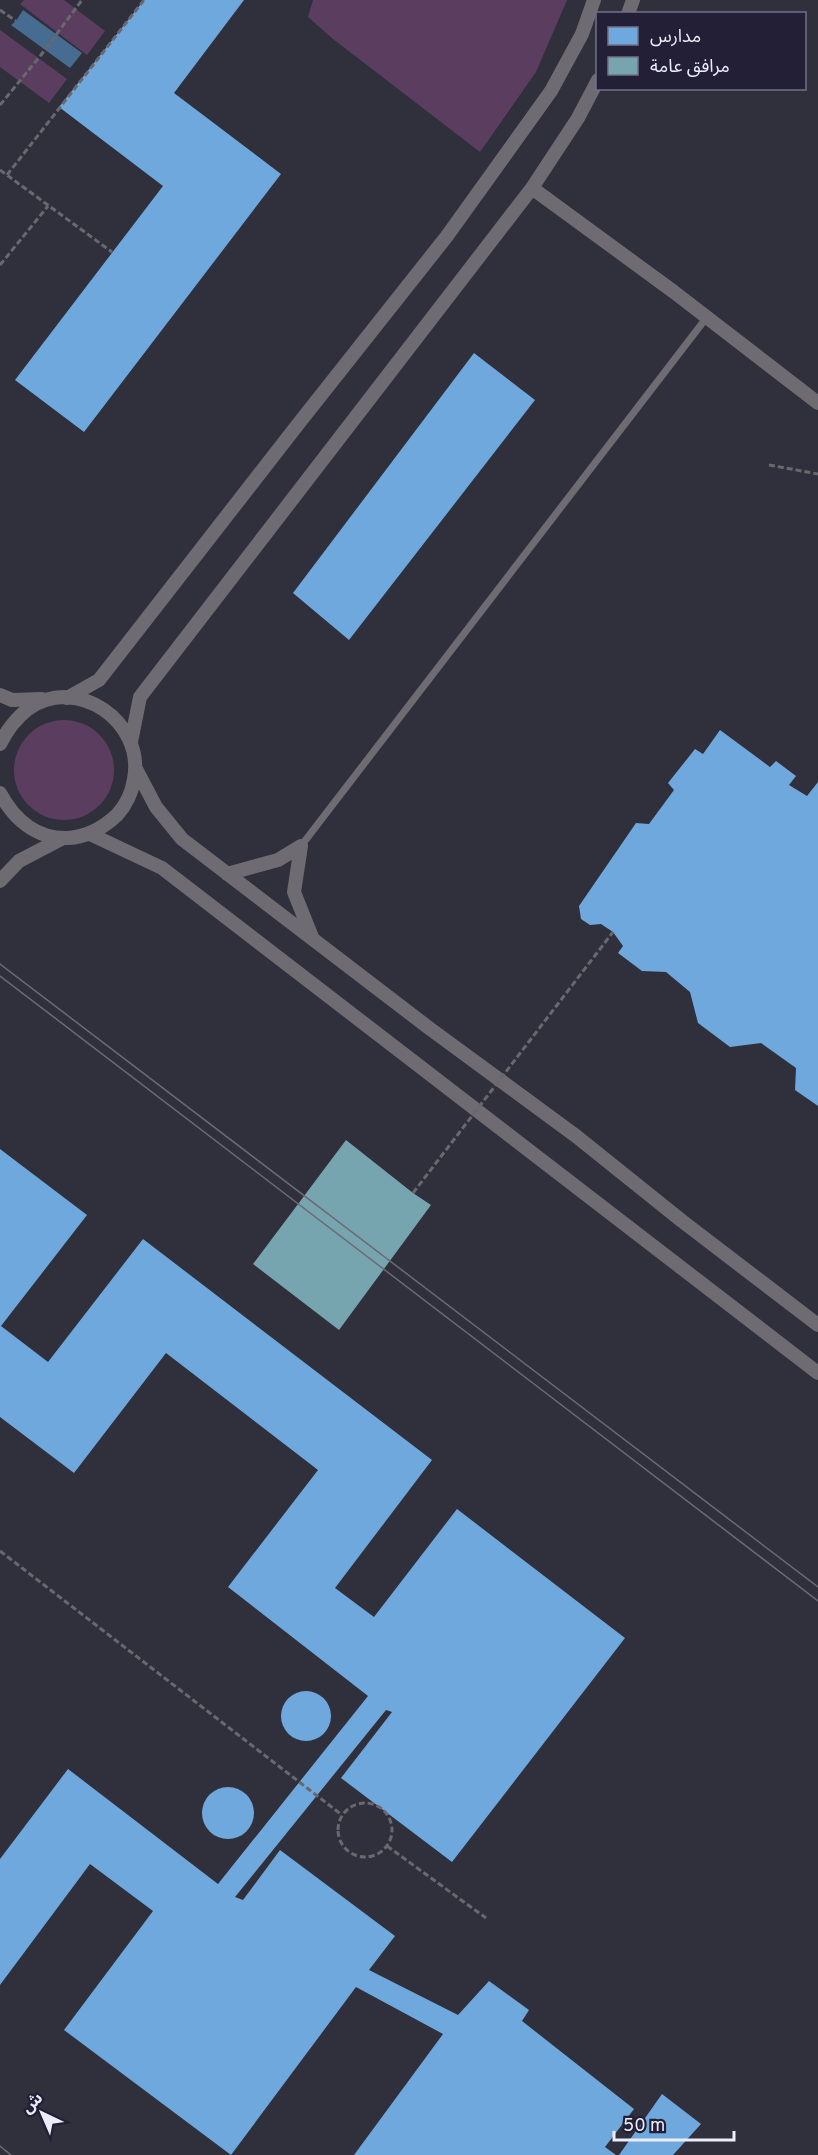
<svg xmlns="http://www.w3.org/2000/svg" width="818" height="2155" font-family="Overpass,'Noto Sans Arabic',sans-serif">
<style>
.green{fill:#5b3e5f}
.water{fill:#476c92}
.schools{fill:#6fa8dc}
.public{fill:#76a5af}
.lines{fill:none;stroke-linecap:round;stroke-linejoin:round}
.path{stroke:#6a686f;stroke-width:3;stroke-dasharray:6 3;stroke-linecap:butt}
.lane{stroke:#6e6c72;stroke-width:7}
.street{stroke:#6e6c72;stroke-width:14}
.tram{stroke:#6c6b73;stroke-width:1.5}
.path-bridge{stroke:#6a686f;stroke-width:3;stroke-dasharray:6 3;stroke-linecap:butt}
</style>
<rect width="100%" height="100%" fill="#302f3c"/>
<path class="green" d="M24,0h40l41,31 -18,24 -67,-51z
M313,0h254l-31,72 -56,80 -147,-113 -25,-22z
M0,30l67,49 -18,24 -49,-36z
M14 770a50 50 0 1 1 100 0a50 50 0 1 1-100 0Z"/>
<path class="water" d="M23,10l59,43 -12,15 -59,-43 5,-4z"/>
<path class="schools" d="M144,0h100l-70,93 107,81 -197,258 -69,-52 148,-194 -104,-79z
M474,353l61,47 -186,240 -56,-47z
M720,730l50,37 6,-6 20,15 -7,9 18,11 11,-14v324l-23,-16 1,-22 -35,-25 -31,4 -32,-24 -8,-31 -24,-20 -24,-1 -24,-18 5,-7 -10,-14 -12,-8 -11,1 -9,-6 -2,-13 57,-83 13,1 25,-34 -6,-7 27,-34 8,5z
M0,1149l87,66 -86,111 47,36 95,-123 289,221 -97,128 39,29 83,-108 168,129 -173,224 -111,-84 51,-66 -6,-2 -151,187 8,3 37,-50 115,86 -26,34 89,45 31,-34 40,29 -7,11 112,88 -29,38 11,8h-262l89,-121 -87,-47 -125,168 -167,-125 89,-119 -63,-47 -90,121v-126l68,-90 150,115 150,-188 -140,-109 90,-117 -152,-117 -92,120 -74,-56z
M281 1716a25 25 0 1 1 50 0a25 25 0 1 1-50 0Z
M202 1813a26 26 0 1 1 52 0a26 26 0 1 1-52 0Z
M662,2094l39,30 -28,31h-54z"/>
<path class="public" d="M346,1140l67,53 18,12 -92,125 -86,-66z"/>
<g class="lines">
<path class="path" d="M0,10l16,11
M0,105l41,-50 41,-55
M0,170l112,82
M7,175l137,-175
M0,265l48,-59
M769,465l49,9
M0,1551l342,264
M338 1830a27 27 0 1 1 54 0a27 27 0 1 1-54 0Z
M387,1846l99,72"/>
<path class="lane" d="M301,846l406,-529"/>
<path class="street" d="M628,14l5,-14
M532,188l142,104 144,111
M0,695l12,5 30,-1
M67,698l32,-18 200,-257 148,-187 104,-145 31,-57 12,-34
M131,742l9,-45 392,-509 46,-70 20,-38
M0,744c7,-14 15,-25 28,-35 49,-35 117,13 106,70 -2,14 -8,26 -17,36 -14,13 -30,22 -49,23 -32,1 -54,-19 -68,-45
M136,769l20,38 26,32 247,189 147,108 106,85 136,104
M90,834l72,34 656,505
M227,874l51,-14 23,-14 -7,46 18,45
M0,881l19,-20 44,-23"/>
<path class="tram" d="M0,964l818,623
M0,976l818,625
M0,2146l11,9"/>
<path class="path-bridge" d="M413,1193l200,-261"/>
</g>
<rect x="596" y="12" width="210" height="78" fill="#221f37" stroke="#737186" stroke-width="1.5"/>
<rect x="608" y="27" width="30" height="18" fill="#6fa8dc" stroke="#737186" stroke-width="1.5"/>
<text x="650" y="42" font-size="18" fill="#ececfc">مدارس</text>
<rect x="608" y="57" width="30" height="18" fill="#76a5af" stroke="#737186" stroke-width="1.5"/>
<text x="650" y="72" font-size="18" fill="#ececfc">مرافق عامة</text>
<g transform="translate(42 2113) rotate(316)" stroke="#221f37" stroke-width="4.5" paint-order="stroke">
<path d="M0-4.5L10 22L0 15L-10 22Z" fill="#ececfc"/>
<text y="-9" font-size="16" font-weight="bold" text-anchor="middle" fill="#ececfc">ش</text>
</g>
<path d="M614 2131v9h120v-9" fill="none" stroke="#ececfc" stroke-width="3"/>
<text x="623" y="2131" font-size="18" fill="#ececfc" stroke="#221f37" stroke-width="4.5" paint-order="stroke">50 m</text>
</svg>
